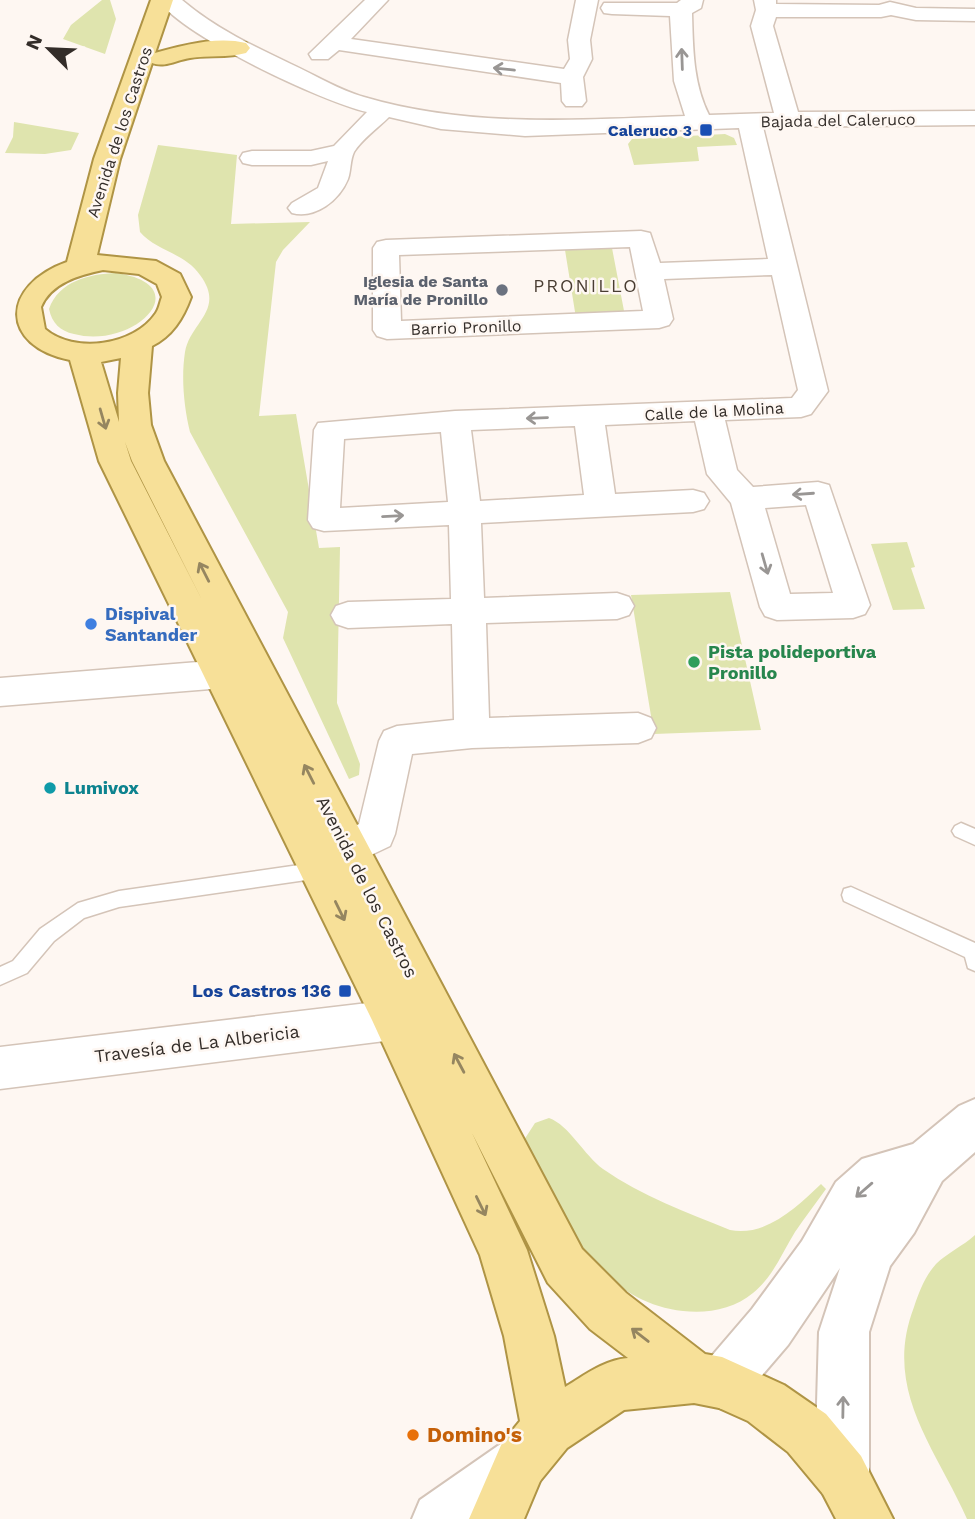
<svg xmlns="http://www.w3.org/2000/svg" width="975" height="1519" font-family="'Work Sans',sans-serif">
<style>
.green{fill:#dfe4ae}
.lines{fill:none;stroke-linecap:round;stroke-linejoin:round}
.lane-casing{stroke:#d4c4b8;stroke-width:3}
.street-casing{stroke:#d4c4b8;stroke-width:3}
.secondary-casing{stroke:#d4c4b8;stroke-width:4}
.primary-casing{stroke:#af9445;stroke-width:4}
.lane{fill:#fff;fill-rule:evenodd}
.street{fill:#fff;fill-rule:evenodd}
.secondary{fill:#fff;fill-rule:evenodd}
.primary{fill:#f7e098;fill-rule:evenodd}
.oneway{stroke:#999694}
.oneway2{stroke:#958660}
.transit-dot{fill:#1a4fb4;stroke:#fef7f2;stroke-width:2.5}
.worship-dot{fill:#6b7280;stroke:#fef7f2;stroke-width:2.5}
.shop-dot{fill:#3f7fe0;stroke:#fef7f2;stroke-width:2.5}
.leisure-dot{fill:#2e9e5b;stroke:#fef7f2;stroke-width:2.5}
.culture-dot{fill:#0f9aa8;stroke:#fef7f2;stroke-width:2.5}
.food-dot{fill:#e8710a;stroke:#fef7f2;stroke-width:2.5}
.labels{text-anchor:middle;stroke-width:5;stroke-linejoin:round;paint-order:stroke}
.far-street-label{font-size:16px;fill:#332d29;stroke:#fef7f2}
.far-transit-label{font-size:16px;font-weight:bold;fill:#164399;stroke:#fef7f2;text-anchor:end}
.far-worship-label{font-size:16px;font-weight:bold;fill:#5b616d;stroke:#fef7f2;text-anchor:end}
.far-quarter-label{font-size:18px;letter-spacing:2px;fill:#493d32;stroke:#fef7f2}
.shop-label{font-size:18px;font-weight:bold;fill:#366cbe;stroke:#fef7f2;text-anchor:start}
.leisure-label{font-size:18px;font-weight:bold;fill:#27864d;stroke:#fef7f2;text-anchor:start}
.culture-label{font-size:18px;font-weight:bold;fill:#0d838f;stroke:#fef7f2;text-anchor:start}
.street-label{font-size:18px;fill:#332d29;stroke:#fef7f2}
.transit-label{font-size:18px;font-weight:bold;fill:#164399;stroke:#fef7f2;text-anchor:end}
.near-food-label{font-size:21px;font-weight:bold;fill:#c56008;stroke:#fef7f2;text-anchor:start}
</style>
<rect width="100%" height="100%" fill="#fef7f2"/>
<path class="green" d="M102,0h8l6,19 -11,35 -42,-15 8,-14z
M14,122l65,11 -8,17 -26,4 -40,-1 8,-16z
M725,134l9,4 3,7 -40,2 2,14 -65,4 -6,-21 4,-5z
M158,145l79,10 -6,69 79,-2 -27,28 -7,12 -17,154 37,-2 23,134 21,-1 -3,156 23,61 -1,11 -10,4 -66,-141 5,-26 -98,-180c-6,-25 -9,-54 -5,-80 5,-30 41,-42 15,-77 -15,-22 -44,-24 -60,-43l-2,-17z
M612,248l13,68 -49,2 -11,-68z
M116,273c84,12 17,77 -42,61 -14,-3 -22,-11 -25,-25 10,-28 40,-35 67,-36z
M907,542l8,25 -4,1 14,41 -32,1 -22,-66z
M730,592l31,138 -107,4 -23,-139z
M549,1118c20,7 35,37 54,51 39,27 83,43 127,61 36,7 67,-23 91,-46l5,5c-10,14 -21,28 -31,43 -13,21 -22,45 -42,61 -19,16 -46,21 -70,18 -90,-10 -123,-101 -159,-171l11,-17z
M975,1235v284h-8c-31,-71 -85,-129 -53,-212 5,-15 11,-31 22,-43 11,-11 27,-18 39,-29z"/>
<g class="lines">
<g class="lane-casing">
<path id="lane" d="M961,823l14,6v16l-20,-9 -3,-5 3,-5z
M320,862l7,2 2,6 -2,6 -7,2 -201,29 -35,11 -30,23 -27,32 -27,12v-18l13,-6 27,-32 38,-26 41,-12z
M851,887l124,56v28l-7,-3 -3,-11 -121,-56 -2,-6 2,-6z"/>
</g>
<g class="street-casing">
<path id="street" d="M158,0h24c33,28 71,46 109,64 24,11 48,26 73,33 105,31 213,23 321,19l-11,-35 -4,-65 -58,-2 -8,-1 -3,-5 3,-5h73l4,-3h22l-2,8 -9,5c1,35 1,70 17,102l65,-2 -23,-87 5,-16 -2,-10h22v4l103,1 11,-3 26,6 59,1v12l-59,-1 -25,-5 -10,2h-105l-3,9 25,86 177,-1v14l-212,2 65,264 -17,23 -10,3 -76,3 12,50 16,17 65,-5 11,3 41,120 -5,9 -12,4 -76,2 -12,-4 -5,-9 -29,-104 -24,-29 -12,-53 -90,4 10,69 78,-4 11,3 5,8 -5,8 -11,3 -212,11 3,75 133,-5 12,4 5,9 -5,9 -12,4 -131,4 3,95 149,-5 13,5 5,10 -5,10 -13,5 -166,5 -60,6 -17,80 -5,12 -42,20 -14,-5 -5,-12 5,-12 25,-13 20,-83 5,-10 13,-5 57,-6 -2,-96 -104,4 -12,-4 -5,-9 5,-9 12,-4 103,-3 -2,-74 -125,6 -11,-3 -5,-8 6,-90 4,-7 137,-12 337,-13 6,-8 -26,-115 -108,4 9,40 -4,6 -10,3 -272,11 -10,-3 -4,-6v-82l4,-6 9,-2 255,-9 9,2 10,30 108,-4 -29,-131 -214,8 -84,-7 -52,-12c-10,10 -28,23 -35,35 -4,8 -3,19 -6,27 -9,22 -33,40 -56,34l-4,-5 4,-5 26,-15 10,-27 -17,4h-59l-9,-2 -3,-5 3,-5 9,-2h59l23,-5 33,-34c-44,-10 -183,-75 -209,-112zM630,247l13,64 -242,10 -2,-66zM575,426l9,69 -104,6 -9,-71zM441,432l7,70 -108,6 4,-69zM806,505l27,88 -43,1 -25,-86z
M365,0h23l-37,39 213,30 6,-10 -2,-19 8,-40h22l-8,40 2,19 -9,18 3,24 -4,5h-16l-4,-5 -1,-18 -222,-33 -11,9h-16l-3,-5z
M223,660l12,4 6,10 -6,10 -12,4 -223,18v-28z
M393,1000l15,6 6,14 -6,14 -15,6 -393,49v-42z"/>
</g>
<g class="secondary-casing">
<path id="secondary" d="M975,1099v53l-33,29 -28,52 -24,33 -21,66v143l-8,19 -19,8 -19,-8 -8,-19 4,-143 21,-64 -52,77 -48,56 -18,8 -18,-8 -8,-18 8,-18 48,-56 50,-68 34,-59 26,-23 51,-15 46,-38z
M521,1435l19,8 8,19 -8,19 -54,38h-74l8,-19 82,-57z"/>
</g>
<g class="primary-casing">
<path id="primary" d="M151,0h22l-18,53c28,-8 63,-17 91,-10l4,5 -4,5c-18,5 -38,2 -56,5 -14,2 -25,10 -38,5l-32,96 -23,96 59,6 24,13 11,23c-8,22 -19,39 -39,49l-4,47 3,32 13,36 418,788 44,44 79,61 17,3 62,28 42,29 35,42 32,63h-57l-13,-25 -35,-42 -40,-31 -29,-13 -25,-5 -70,7 -57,38 -27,33 -16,38h-55l33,-76 18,-22 -16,-85 -24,-81 -108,-235 -273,-559 -29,-101c-70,-14 -70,-74 -3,-98l27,-103zM103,270l36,4 18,10 5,13c-2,5 -3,12 -6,16 -22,33 -82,41 -111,16l-4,-22c10,-24 38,-32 62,-37zM121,358l-3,35 1,29 -18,-60zM125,442l7,19 70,139 -71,-139zM472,1133l76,150 42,46 38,29c-24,2 -43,17 -63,29l-11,-51 -27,-86z"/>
</g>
<use href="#lane" class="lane"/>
<use href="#street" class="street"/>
<use href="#secondary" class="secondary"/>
<use href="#primary" class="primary"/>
</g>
<defs><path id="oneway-shaft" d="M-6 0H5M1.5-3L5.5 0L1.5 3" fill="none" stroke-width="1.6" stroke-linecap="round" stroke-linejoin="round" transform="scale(1.75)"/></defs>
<g class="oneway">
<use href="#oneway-shaft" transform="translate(682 59) rotate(-92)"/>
<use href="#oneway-shaft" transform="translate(504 69) rotate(-174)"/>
<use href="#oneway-shaft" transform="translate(537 418) rotate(178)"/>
<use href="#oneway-shaft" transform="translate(803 494) rotate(176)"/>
<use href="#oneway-shaft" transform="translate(393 516) rotate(-3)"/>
<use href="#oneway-shaft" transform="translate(765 564) rotate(74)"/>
<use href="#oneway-shaft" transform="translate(864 1190) rotate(139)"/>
<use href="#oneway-shaft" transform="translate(843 1407) rotate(-89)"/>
</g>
<g class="oneway2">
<use href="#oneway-shaft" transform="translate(103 419) rotate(74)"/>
<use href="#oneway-shaft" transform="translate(204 572) rotate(-117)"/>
<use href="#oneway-shaft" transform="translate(309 774) rotate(-117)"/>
<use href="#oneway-shaft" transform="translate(340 911) rotate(64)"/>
<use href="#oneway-shaft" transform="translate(459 1063) rotate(-118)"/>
<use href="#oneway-shaft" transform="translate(481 1206) rotate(64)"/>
<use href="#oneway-shaft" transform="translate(640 1335) rotate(-142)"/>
</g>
<g class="transit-dot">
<rect x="699" y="123" width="14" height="14" rx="3.5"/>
<rect x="338" y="984" width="14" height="14" rx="3.5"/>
</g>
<circle class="worship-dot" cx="502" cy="290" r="7"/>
<circle class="shop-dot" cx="91" cy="624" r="7"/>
<circle class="leisure-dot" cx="694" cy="662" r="7"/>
<circle class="culture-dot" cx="50" cy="788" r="7"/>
<circle class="food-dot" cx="413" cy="1435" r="7"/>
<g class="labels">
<g class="far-street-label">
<text transform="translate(838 120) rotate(-1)" y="6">Bajada del Caleruco</text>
<text transform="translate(119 132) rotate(-72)" y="6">Avenida de los Castros</text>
<text transform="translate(466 327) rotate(-2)" y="6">Barrio Pronillo</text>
<text transform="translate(714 411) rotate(-3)" y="6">Calle de la Molina</text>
</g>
<g class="far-transit-label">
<text x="692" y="136">Caleruco 3</text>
</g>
<g class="far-worship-label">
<text x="488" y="287">Iglesia de Santa<tspan x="488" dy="18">María de Pronillo</tspan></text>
</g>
<g class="far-quarter-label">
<text x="586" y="292">PRONILLO</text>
</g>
<g class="shop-label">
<text x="105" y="620">Dispival<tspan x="105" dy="21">Santander</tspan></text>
</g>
<g class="leisure-label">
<text x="708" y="658">Pista polideportiva<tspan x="708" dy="21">Pronillo</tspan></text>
</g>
<g class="culture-label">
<text x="64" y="794">Lumivox</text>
</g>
<g class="street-label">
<text transform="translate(367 887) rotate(63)" y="6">Avenida de los Castros</text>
<text transform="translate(197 1044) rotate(-7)" y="6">Travesía de La Albericia</text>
</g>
<g class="transit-label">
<text x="331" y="997">Los Castros 136</text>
</g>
<g class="near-food-label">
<text x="427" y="1442">Domino's</text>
</g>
</g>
<g transform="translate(49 49) rotate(294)" stroke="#fef7f2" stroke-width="5" paint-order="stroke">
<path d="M0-5L12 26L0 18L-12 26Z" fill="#332d29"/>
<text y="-10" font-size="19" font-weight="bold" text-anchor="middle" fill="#332d29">N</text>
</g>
</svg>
